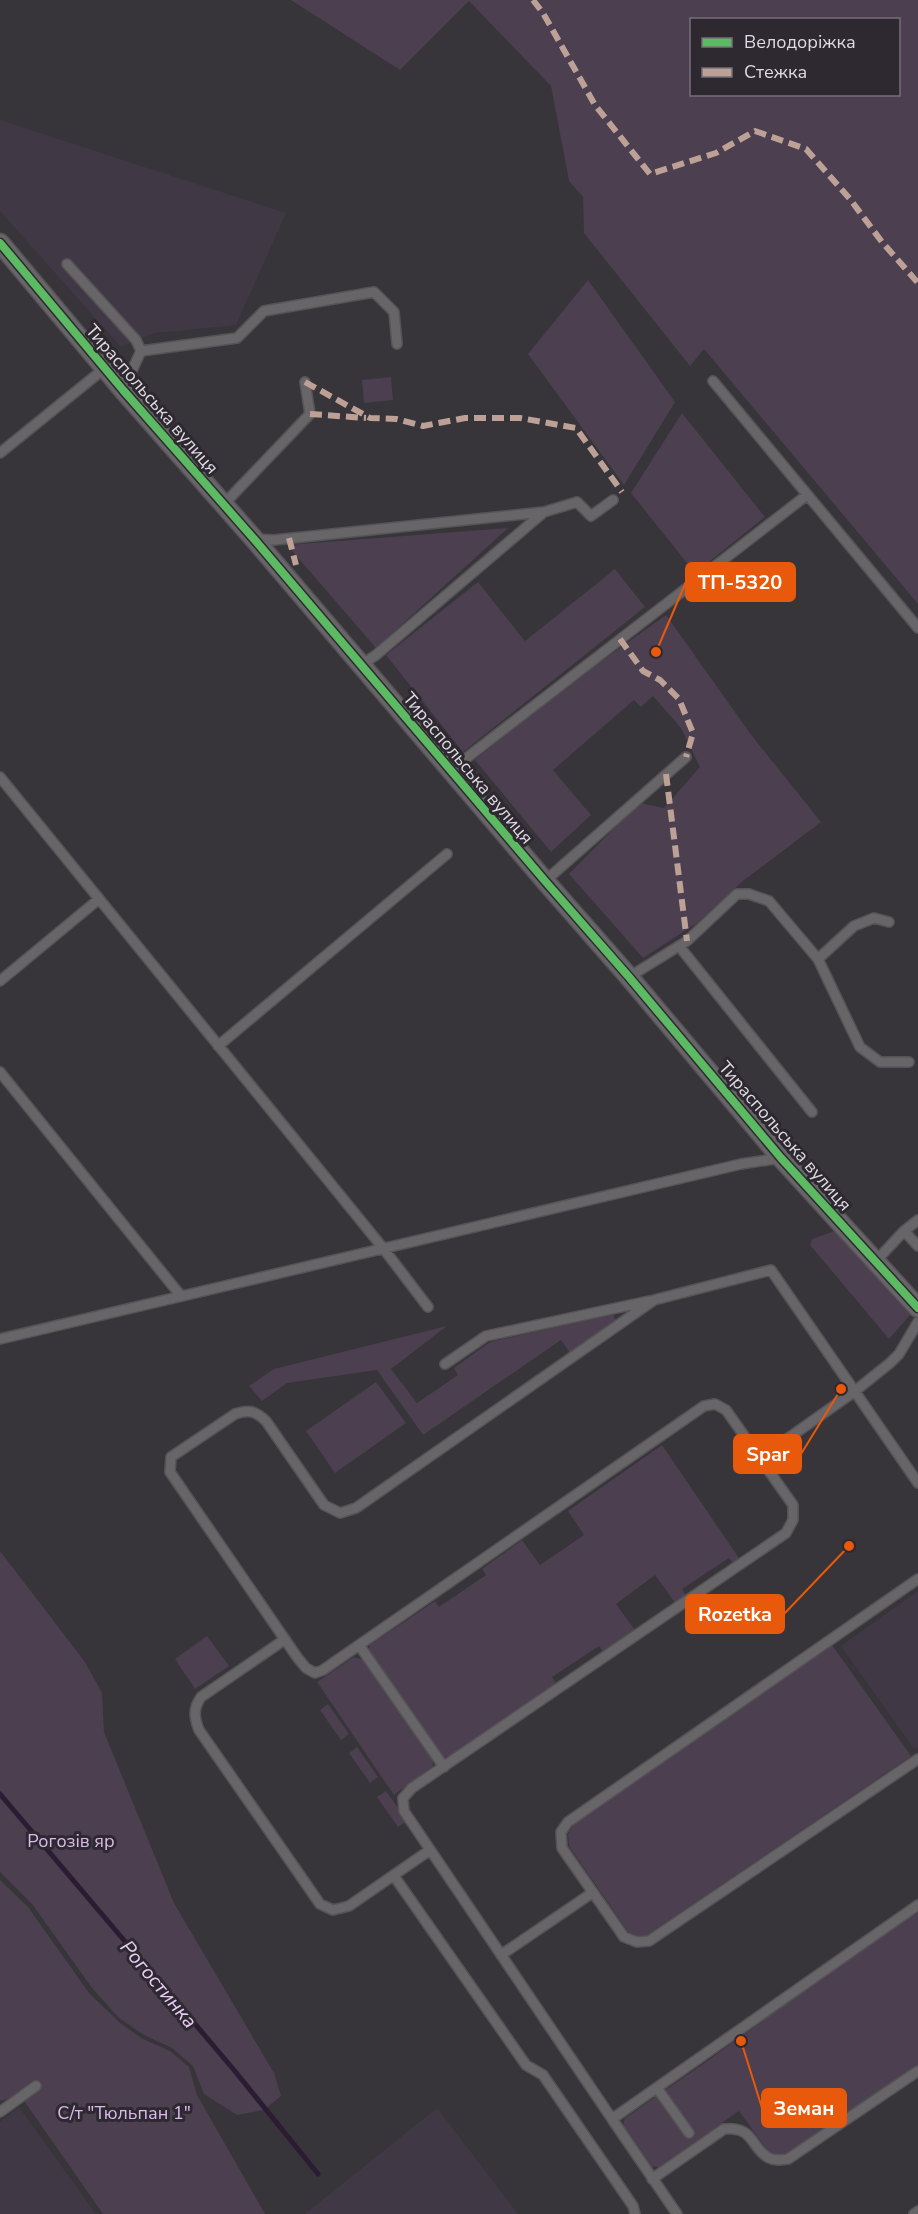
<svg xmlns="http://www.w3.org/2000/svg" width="918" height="2214" font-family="'Nunito Sans',sans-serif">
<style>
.built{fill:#413845}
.green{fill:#4b3f50;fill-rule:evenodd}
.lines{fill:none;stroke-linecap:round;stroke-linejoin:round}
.stream{stroke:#2b1c33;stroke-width:5}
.lane-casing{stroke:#555356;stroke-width:12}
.street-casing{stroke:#555356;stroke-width:21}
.lane{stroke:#676568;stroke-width:9}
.street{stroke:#676568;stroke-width:18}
.quiet{stroke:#bda197;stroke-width:6;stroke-dasharray:12 6;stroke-linecap:butt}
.cycleway-casing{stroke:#2e2931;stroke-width:11}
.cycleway{stroke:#5cba63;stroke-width:8}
.labels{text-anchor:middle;stroke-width:6;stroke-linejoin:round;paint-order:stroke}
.street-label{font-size:18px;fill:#dfdbe0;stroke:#2e2931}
.park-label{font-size:18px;fill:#ddb8ed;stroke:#2e2931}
.water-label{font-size:20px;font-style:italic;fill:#ebcdf8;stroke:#2e2931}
.leader{fill:none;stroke:#e8590c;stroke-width:2}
.callout-dot{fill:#e8590c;stroke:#2e2931;stroke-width:2}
.callout{fill:#e8590c;stroke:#e8590c;stroke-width:2}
.callout-label{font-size:20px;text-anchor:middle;font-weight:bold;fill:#fff}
</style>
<rect width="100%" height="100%" fill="#373539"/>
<path class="built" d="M0,120l286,93 -50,112 -81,8 -34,14 -121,-136z
M918,1591v156l-4,2 -73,-103z
M19,2107l77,107h-96v-92z
M437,2108l81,106h-213z"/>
<path class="green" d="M291,0h627v604l-214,-255 -14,17 -106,-133 -1,-36 -14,-16 -18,-95 -82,-85 -69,69zM692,20h206v74h-206z
M588,280l87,122 -51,83 -96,-131z
M391,377l2,23 -29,3 -2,-23z
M682,413l83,104 -70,56 -64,-80z
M508,528l-132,120 -89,-103z
M615,569l30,38 -182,145 -77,-97 92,-73 47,59z
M666,615l86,121 69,86 -78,59 -46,42 -54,35 -74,-84 70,-71 25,5 36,-41 -19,-39 -28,-32 -12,11 -7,-7 -81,70 38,45 -40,37 -76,-92 92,-74z
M835,1231l75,84 -21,24 -79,-94 2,-6z
M613,1314l3,7 -46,32 -9,-13 -138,95 -46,-65 -90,13 -25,18 -13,-15 25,-17 173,-43 -56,43 26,34 41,-28 -4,-7 36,-26z
M376,1382l30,41 -71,50 -29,-42z
M662,1445l79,116 -7,4 -5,-7 -47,31 5,8 -11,7 -21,-29 -39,29 19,26 -32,22 -4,-6 -47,31 5,8 -109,73 -7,-2 -73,-106 2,-5 65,-44 4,6 47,-32 -4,-6 40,-29 18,25 44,-30 -16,-24z
M0,1551l85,111 17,31 2,39 70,171 100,170 7,23 -17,14 -27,5 -33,-21 -11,-28 -21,-18 -28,-13 -25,-17 -27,-30 -60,-84 -32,-32z
M207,1636l22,30 -34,23 -20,-30z
M832,1645l79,111 -264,179 -8,3 -10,-5 -60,-87 -1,-12 7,-11z
M354,1657l10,3 68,98 1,8 -39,29 -77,-113z
M328,1704l21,30 -8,6 -21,-30z
M357,1747l21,30 -8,6 -21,-30z
M386,1791l21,30 -9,6 -21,-30z
M0,1880l28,27 61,86 30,29 22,16 29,13 19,16 8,28 68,119h-162l-83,-119 -20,6z
M918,1908v158l-131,90h-8l-9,-2 -31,-43 -80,56 -7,-1 -29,-41 2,-7 81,-56z"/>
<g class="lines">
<path class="stream" d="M0,1794l234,276 84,104"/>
<g class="lane-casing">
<path id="lane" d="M67,264l69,76 5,11
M713,381l205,247
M123,390l18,-39 96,-13 27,-27 110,-19 20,20 3,32
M0,453l105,-85
M224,504l86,-90 -5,-32
M256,539l18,1 270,-28
M361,665l15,-10 168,-143 33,-10 14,14 22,-16
M451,770l356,-275
M0,777l383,471 45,59
M545,881l141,-124
M679,946l133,166
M818,959l36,-33 20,-8 15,4
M629,977l58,-36 50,-47h12l20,7 49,58 42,88 20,15h29
M0,981l99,-82
M218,1046l229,-192
M0,1072l181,224
M904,1231l14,15
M875,1262l29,-31 14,-11
M0,1339l741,-175 40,-6
M445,1364l41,-28 163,-35
M760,1458l95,-67 35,-28 9,-9 19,-32
M918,1579l-350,243 -7,10 1,16 62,89 13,5 12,-1 269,-182
M284,1640l-83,57c-8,12 -7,20 -2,33l121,174 13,6 16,-4 81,-56
M359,1645l85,122
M394,1876l132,189 17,10 90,131 2,8
M501,1955l91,-62
M657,2088l32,45
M0,2112l36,-26
M612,2119l-208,-308 -1,-13 9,-10 374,-255 7,-13v-15l-67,-95 -11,-6 -11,2 -381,264 -8,3 -9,-5 -9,-11 -127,-185 1,-15 64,-43c14,-5 20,-3 31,7l58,84 16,8 16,-5 298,-208 117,-30 147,213
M652,2179l72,-50c31,-3 26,19 45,29 6,3 12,2 19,1l130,-88
M677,2214l-65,-95 306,-214
M914,2214l4,-3"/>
</g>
<g class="street-casing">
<path id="street" d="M0,243l123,147 131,149 291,342 84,96 152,181 137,150"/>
</g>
<use href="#lane" class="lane"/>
<use href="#street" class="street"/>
<path class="quiet" d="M533,0l10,13 52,92 55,69 66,-21 39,-22 51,18 44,50 32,43 36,41
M305,382l65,36 26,1 27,7 42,-8h55l56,10 46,64
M310,414l56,4
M289,538l7,27
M620,639l23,32 17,9 19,19 14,34 -7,24
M666,774l21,167"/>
<g class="cycleway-casing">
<path id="cycleway" d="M0,243l123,147 131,149 291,342 84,96 152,181 137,150"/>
</g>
<use href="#cycleway" class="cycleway"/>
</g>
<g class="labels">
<g class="street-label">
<text transform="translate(152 399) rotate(49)" y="6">Тираспольська вулиця</text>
<text transform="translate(468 768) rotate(50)" y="6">Тираспольська вулиця</text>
<text transform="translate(785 1136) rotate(49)" y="6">Тираспольська вулиця</text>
</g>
<g class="park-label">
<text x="71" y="1847">Рогозів яр</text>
<text x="124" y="2119">С/т "Тюльпан 1"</text>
</g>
<g class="water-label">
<text transform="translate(159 1984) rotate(50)" y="7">Рогостинка</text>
</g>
</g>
<path class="leader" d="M656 652L686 582M841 1389L801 1454M849 1546L784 1614M741 2041L762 2108"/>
<g class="callout-dot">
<circle cx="656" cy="652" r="6"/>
<circle cx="841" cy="1389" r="6"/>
<circle cx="849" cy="1546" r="6"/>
<circle cx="741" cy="2041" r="6"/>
</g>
<g class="callout">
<rect x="686" y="563" width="109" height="38" rx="6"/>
<rect x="734" y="1435" width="67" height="38" rx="6"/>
<rect x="686" y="1595" width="98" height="38" rx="6"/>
<rect x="762" y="2089" width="84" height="38" rx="6"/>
</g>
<g class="callout-label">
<text x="740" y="589">ТП-5320</text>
<text x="768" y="1461">Spar</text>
<text x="735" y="1621">Rozetka</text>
<text x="804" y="2115">Земан</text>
</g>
<rect x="690" y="18" width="210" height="78" fill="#2e2931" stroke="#757077" stroke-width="1.5"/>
<rect x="702" y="38" width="30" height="9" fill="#5cba63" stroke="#757077" stroke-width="1.5"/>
<text x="744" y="48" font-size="18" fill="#dfdbe0">Велодоріжка</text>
<rect x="702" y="68" width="30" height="9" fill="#bda197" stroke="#757077" stroke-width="1.5"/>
<text x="744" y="78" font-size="18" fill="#dfdbe0">Стежка</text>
</svg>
